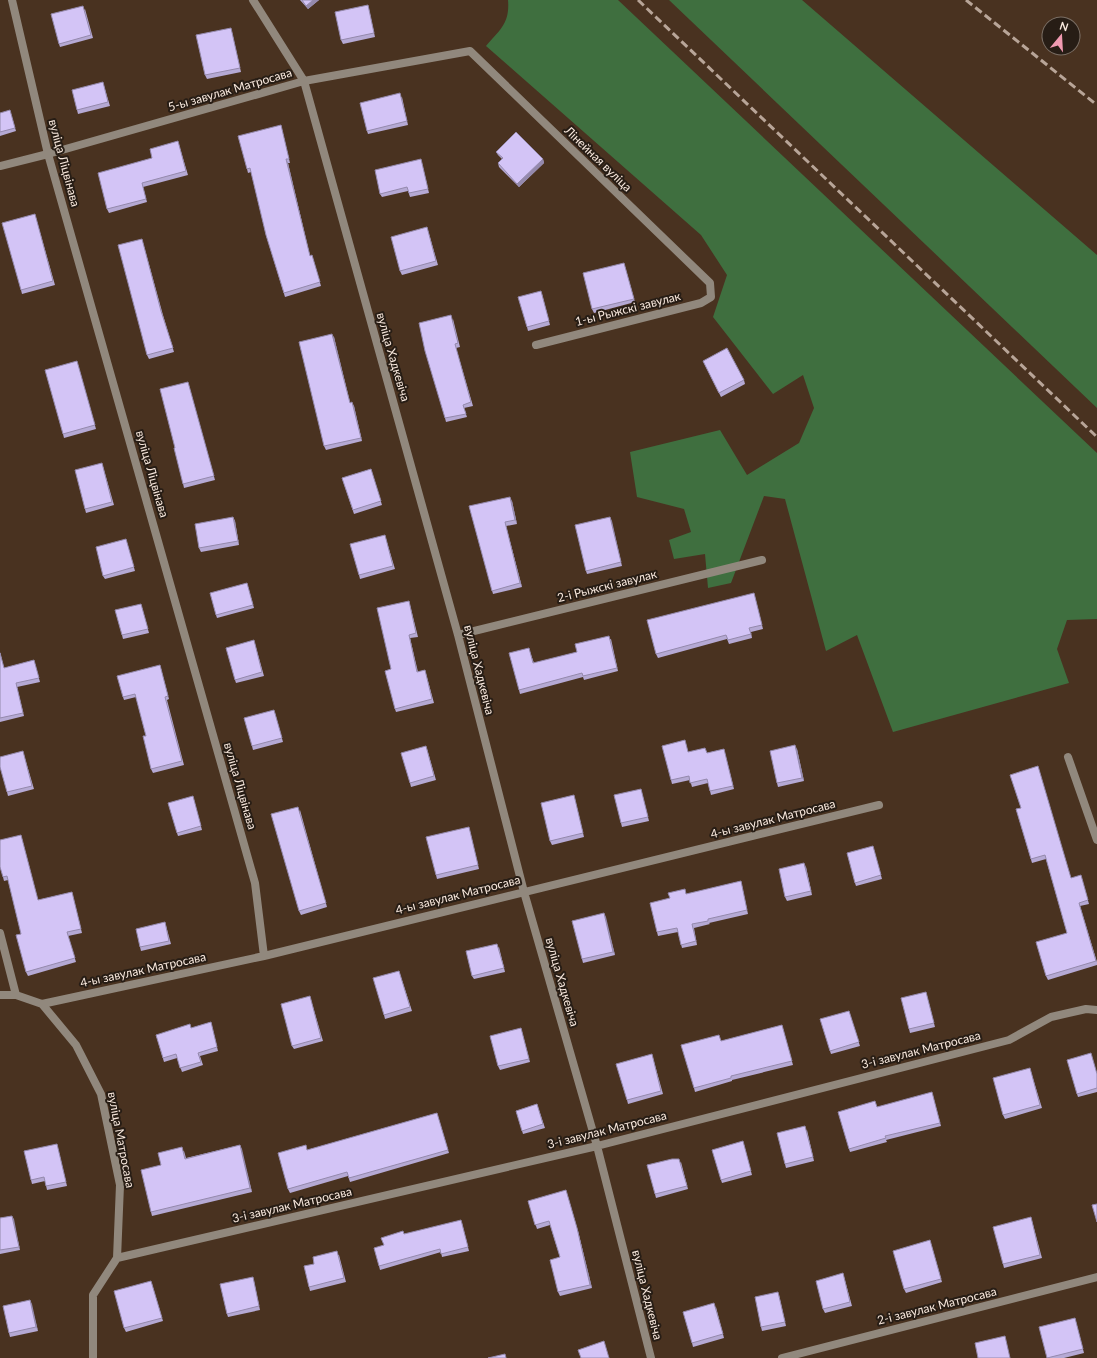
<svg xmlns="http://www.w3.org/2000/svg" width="1097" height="1358" font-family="Lato,sans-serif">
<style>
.green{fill:#3f6f3f}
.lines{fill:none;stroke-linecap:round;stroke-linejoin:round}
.street{stroke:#91887d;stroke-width:8}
.rail{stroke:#b8a598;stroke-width:3;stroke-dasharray:8 4;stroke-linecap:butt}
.wall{fill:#b5a9d4}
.shaded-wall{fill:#9489ac}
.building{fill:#d3c4f6;stroke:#9489ac}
.labels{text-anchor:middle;stroke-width:4;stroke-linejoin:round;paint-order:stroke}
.street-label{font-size:12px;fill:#f9e9de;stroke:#271d15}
</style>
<rect width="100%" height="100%" fill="#493220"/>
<path class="green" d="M508,0h110l479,453v166l-30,1 -10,29 12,34 -176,49 -36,-97 -31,16 -41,-152 -21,-3 -33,87 -23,5 -3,-34 -31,5 -5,-19 22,-8 -7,-23 -47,-12 -7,-45 90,-22 27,45 52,-32 15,-35 -11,-33 -30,19 -60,-77 14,-42 -26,-40 -215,-189c14,-16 24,-23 22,-46z
M669,0h133l295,255v153z"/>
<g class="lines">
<path class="street" d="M12,0l36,154 207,729 9,73
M253,0l51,81 154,554 66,257 73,254 54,212
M0,166l48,-12 256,-73 166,-30 240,232 1,14 -10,6 -165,42
M458,635l304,-75
M1068,757l29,83
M0,933l16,62 26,9 34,41 25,49 19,91 -3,73 -24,37v63
M0,995h16
M42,1004l222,-48 615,-151
M117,1258l480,-112 412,-106 42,-23 35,-8 11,1
M782,1358l315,-81"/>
<path class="rail" d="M638,0l459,437
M966,0l131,105"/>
</g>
<path class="wall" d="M300,0h19l-11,9z
M368,5l1,4 6,28 -32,7 -2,-4z
M85,9l8,29 -33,9 -1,-3z
M232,32l9,40 -34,7 -2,-4z
M104,86l6,20 -32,8 -1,-4z
M402,97l6,28 -40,9 -1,-3z
M0,113l11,1 5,17 -16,5z
M281,125l9,38h-2l22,93 2,-1 9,31 -36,11 -19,-62 -15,-63 -3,1 -1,-4z
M179,145l9,30 -45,12 4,15 -38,11 -2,-4 45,-51z
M496,152l47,7 1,4 -25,24 -20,-20 -1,-4 4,-4 -4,-4z
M422,163l7,30 -19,4 -2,-6 -26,6 -2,-3z
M36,218l19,67 -33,9 -1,-4z
M427,227l11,38 -36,10 -2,-4z
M142,239l21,76 11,37 -25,7 -2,-4z
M624,263l11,39 -41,11 -2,-4z
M542,294l8,31 -22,6 -1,-4z
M453,319l7,28 -4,1 17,58 -9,2 3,9 -21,5 -1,-4z
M334,337l16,66 4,3 8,35 -36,9 -2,-4z
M703,361l41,19 1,4 -24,13z
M78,365l18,64 -32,9 -1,-4z
M189,386l26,94 -31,8 -9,-40z
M102,463l12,42 -28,8 -1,-4z
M371,469l11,36 -28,9 -12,-36z
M512,501l5,23 -11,2 16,61 -29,7 -24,-88z
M233,517l2,4 4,24 -38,7 -2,-4z
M610,517l12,49 -35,8 -1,-3z
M126,539l9,32 -30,8 -2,-3z
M386,539l9,30 -35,10 -1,-4z
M247,583l7,25 -37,10 -1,-3z
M754,593l9,36 -12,3 1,6 -23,6 -2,-5 -69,19 -2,-4z
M409,601l9,36 -8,1 8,34 7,-2 9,33 -38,9 -1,-3 -4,-40z
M141,604l8,29 -26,6 -1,-4z
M611,639l7,32 -34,9 -1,-3 -63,17 -1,-4 11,-38 4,11 43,-11z
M255,644l9,32 -28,7 -1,-3z
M0,652l4,16 30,-8 6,22 -23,5 7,29 -24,6z
M160,665l9,34 -2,1 17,65 -31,8 -2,-4 -5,-33 -10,-39 -12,3 -1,-3z
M275,713l8,29 -30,8 -1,-4z
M686,744l2,8 19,1 17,-4 10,40 -23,6 -3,-12 -16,4 -2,-7 -18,4 -1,-4z
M427,749l9,31 -25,7 -1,-4z
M797,749l7,32 -26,6 -1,-4z
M24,755l10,34 -26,7 -1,-4z
M641,789l8,32 -27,6 -1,-4z
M575,799l9,38 -32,8 -2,-4z
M194,800l8,30 -24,6 -1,-3z
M1016,809l55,69 11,1 7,25 -9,2 17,56v3l-49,15 -2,-4 21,-43 -21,-74 -14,4z
M300,810l27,97 -26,8 -2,-4z
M470,831l9,38 -42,10 -1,-4z
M21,835l17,65 34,-8 10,41 -14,3 8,26 -48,14 -2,-4 -5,-38 -13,-54 -4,1 -1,-4z
M874,850l8,29 -26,7 -1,-3z
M806,867l6,28 -25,6 -2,-4z
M741,881l7,33 -39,9 1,1 -16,4 3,17 -15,3 -4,-16 -20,4 -1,-4 30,-38z
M604,913l11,42 -32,8 -1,-4z
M165,922l6,22 -30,7 -1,-4z
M499,947l6,25 -31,7 -2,-3z
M399,971l13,40 -27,8 -1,-4z
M926,992l9,35 -25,6 -1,-4z
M311,1000l12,41 -29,8 -2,-3z
M849,1011l11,35 -29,8 -1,-3z
M211,1022l7,29 -18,5 3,9 -21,7 -5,-14 -13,4 -8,-27 35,-7z
M782,1025l11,40 -61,15v1l-37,11 -1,-4 27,-47z
M521,1028l9,34 -30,8 -2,-4z
M653,1058l10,36 -35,10 -1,-4z
M1031,1072l11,36 -37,11 -2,-4z
M1097,1072v20l-19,5 -1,-3z
M933,1096l8,30 -55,14 1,2 -37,10 -1,-3 28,-42z
M537,1104l8,24 -22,6 -7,-23z
M437,1113l12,40 -99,29 -2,-6 -58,17 -2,-4 19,-39z
M807,1130l7,31 -28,7 -1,-4z
M57,1144l10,42 -20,4 -2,-9 -13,3 -1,-4z
M240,1145l12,47 -100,24 -1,-4 10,-47 23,-14 2,7z
M744,1145l8,30 -30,8 -1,-3z
M681,1162l7,27 -32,9 -1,-4z
M528,1201l50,30 14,57 -32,8 -2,-4 2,-35 -10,-32 -13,4z
M12,1216l8,34 -20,4v-36z
M1032,1221l10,37 -38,10 -1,-4z
M462,1223l7,28 -27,6 -1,-5 -61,18 -1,-4 5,-21 20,-11z
M930,1240l12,42 -36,11 -2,-4z
M339,1255l7,27 -36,9 -1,-4 5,-23z
M843,1273l9,33 -27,7 -2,-4z
M254,1281l6,29 -32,7 -1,-3z
M152,1284l11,37 -37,11 -2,-4z
M779,1295l7,31 -24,5 -1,-4z
M30,1300l8,31 -28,6 -1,-4z
M716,1307l8,31 -31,9 -1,-4z
M1075,1318l9,35 -20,5h-17z"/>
<path class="shaded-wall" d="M313,0h6l-11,9 -2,-3z
M286,159l2,4 23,97 -1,-4z
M543,159l1,4 -25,24 -2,-3z
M332,334l2,3 17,69 -1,-3z
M352,402l2,4 8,35 -1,-3z
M510,497l2,4 5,23 -2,-4z
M233,517l2,4 4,24 -1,-4z
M610,517l2,4 10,45 -1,-4z
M505,522l1,4 16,61 -2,-4z
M409,635l1,3 8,38 -1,-4z
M795,745l2,4 7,32 -2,-3z
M804,863l2,4 6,28z
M604,913l2,4 9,38 -2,-3z
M240,1145l2,4 10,43 -2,-4z
M567,1193l11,38 14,57 -2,-3z
M12,1216l2,3 6,31 -1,-3z
M30,1300l2,4 6,27 -2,-4z"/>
<path class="building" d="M302,0h11l-7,6z
M368,5l6,28 -33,7 -6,-28z
M83,6l8,29 -32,9 -8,-30z
M231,28l9,40 -35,7 -9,-40z
M103,82l5,20 -31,8 -5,-20z
M400,93l7,28 -40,10 -7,-28z
M10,110l5,18 -15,4v-19z
M281,125l8,34h-3l24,97 2,-1 8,27 -36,11 -18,-58 -16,-67 -3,1 -9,-33z
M516,132l27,27 -26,25 -19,-21 5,-5 -7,-6z
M178,141l8,30 -44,12 4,16 -39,10 -9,-36 54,-15 -2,-9z
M421,159l7,30 -19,4 -2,-6 -27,7 -5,-24z
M35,214l18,67 -32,9 -19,-67z
M427,227l9,34 -36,10 -9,-34z
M142,239l19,72 12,37 -26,7 -29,-110z
M624,263l10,36 -42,10 -9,-36z
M541,291l8,30 -22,6 -9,-30z
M451,315l7,28 -3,1 16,58 -8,3 3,9 -21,4 -20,-67 -6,-28z
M332,334l18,69 2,-1 9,36 -37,8 -25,-104z
M727,348l17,32 -25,13 -16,-32z
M77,361l18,64 -32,9 -18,-64z
M188,382l26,94 -31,8 -9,-36h1l-15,-59z
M102,463l10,39 -27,7 -10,-39z
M371,469l10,32 -28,9 -11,-32z
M510,497l5,23 -10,2 15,61 -28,8 -23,-85z
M233,517l5,24 -39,7 -4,-24z
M610,517l11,45 -35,9 -11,-46z
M385,535l8,31 -34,9 -9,-31z
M126,539l8,28 -31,9 -7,-29z
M247,583l6,22 -37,10 -6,-22z
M754,593l8,32 -13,3 2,6 -23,6 -2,-5 -70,19 -9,-34z
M409,601l7,32 -7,2 8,37 8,-2 7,29 -37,10 -10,-38 6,-2 -14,-61z
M141,604l7,25 -26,6 -7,-25z
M609,636l8,32 -34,8 -1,-3 -63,17 -10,-37 20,-5 4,15 44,-11 -2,-8z
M254,640l8,32 -27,8 -9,-32z
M0,653l4,15 30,-8 5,18 -23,5 7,30 -23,5z
M160,665l8,31 -3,1 17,64 -31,8 -8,-33h3l-11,-42 -12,3 -6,-21z
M274,710l8,28 -30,8 -8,-28z
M685,740l3,12 17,-4 2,5 17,-4 9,37 -23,5 -3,-12 -17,4 -1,-7 -18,4 -9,-34z
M795,745l7,33 -25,5 -7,-32z
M426,746l8,30 -24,7 -9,-30z
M23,751l9,35 -25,6 -7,-25v-10z
M1038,766l33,112 10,-3 7,25 -9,3 17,58 -50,15 -10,-34 31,-9 -22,-78 -14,4 -15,-50 5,-1 -11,-33z
M641,789l7,28 -27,6 -7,-28z
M574,795l9,38 -33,8 -9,-38z
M193,796l8,30 -24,7 -9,-30z
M298,807l28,96 -27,8 -28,-97z
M469,827l9,38 -42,10 -10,-38z
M21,835l17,65 34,-8 9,37 -14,3 8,26 -49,14 -10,-37 5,-1 -14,-58 -4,1 -3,-10v-27z
M873,846l8,29 -26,8 -8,-30z
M804,863l7,28 -26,6 -6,-28z
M741,881l6,29 -39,9v2l-16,3 4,17 -15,4 -4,-17 -20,4 -7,-29 20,-5 -2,-5 17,-4 1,5z
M604,913l9,39 -31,7 -10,-38z
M165,922l4,19 -29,6 -4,-18z
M497,944l7,24 -32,8 -6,-25z
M399,971l11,36 -26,8 -11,-37z
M926,992l8,31 -25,6 -8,-31z
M310,996l11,42 -29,8 -11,-42z
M849,1011l10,31 -29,9 -10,-32z
M211,1022l6,25 -19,6 3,9 -21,6 -4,-14 -13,4 -7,-23 34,-11 1,4z
M782,1025l10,36 -61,15v2l-37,10 -13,-43 38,-10 2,6z
M521,1028l8,31 -31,7 -8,-30z
M1091,1053l6,21v14l-20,6 -10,-34z
M652,1054l9,37 -34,9 -11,-36z
M1030,1068l10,37 -37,10 -10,-37z
M932,1092l8,31 -55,13 1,2 -37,11 -11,-37 37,-11 2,6z
M537,1104l6,20 -21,7 -6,-20z
M437,1113l11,37 -99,28 -2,-6 -59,17 -10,-36 28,-8 1,5z
M805,1126l8,31 -28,7 -8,-31z
M743,1141l8,30 -30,9 -9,-30z
M57,1144l9,38 -20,4 -2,-9 -13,3 -7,-29z
M240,1145l10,43 -99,24 -10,-42 20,-5 -3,-12 24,-6 3,12z
M672,1159h7l8,27 -32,8 -8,-29z
M566,1190l11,38 13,57 -32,7 -8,-32 10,-3 -11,-36 -14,4 -7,-24z
M1097,1204v18l-5,-17z
M12,1216l7,31 -19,3v-32z
M1031,1217l9,38 -37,9 -10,-37z
M461,1220l7,27 -27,7 -1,-5 -61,17 -5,-18 10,-3 -3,-7 22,-7 1,3z
M930,1240l11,39 -37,10 -11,-38z
M337,1251l7,27 -35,9 -5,-21 10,-2 -1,-7z
M843,1273l7,29 -27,7 -7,-28z
M253,1277l6,29 -32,8 -7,-30z
M151,1281l11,37 -38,10 -10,-37z
M778,1292l7,30 -24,5 -6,-30z
M30,1300l6,27 -27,6 -6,-27z
M714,1303l9,31 -31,9 -9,-31z
M1075,1318l8,31 -36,9 -8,-31z
M1005,1336l5,22h-32l-3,-15z
M604,1341l5,17h-28l-3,-8z
M505,1354l1,4h-18z"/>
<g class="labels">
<g class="street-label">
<text transform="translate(230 90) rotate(-16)" y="4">5-ы завулак Матросава</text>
<text transform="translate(598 159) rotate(44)" y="4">Лінейная вуліца</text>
<text transform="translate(64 163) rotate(75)" y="4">вуліца Ліцвінава</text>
<text transform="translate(628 309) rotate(-14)" y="4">1-ы Рыжскі завулак</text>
<text transform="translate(393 357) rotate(74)" y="4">вуліца Хадкевіча</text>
<text transform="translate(152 474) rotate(74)" y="4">вуліца Ліцвінава</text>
<text transform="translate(607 586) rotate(-14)" y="4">2-і Рыжскі завулак</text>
<text transform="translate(479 670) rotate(76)" y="4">вуліца Хадкевіча</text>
<text transform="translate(240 786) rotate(74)" y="4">вуліца Ліцвінава</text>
<text transform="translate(773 819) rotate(-14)" y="4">4-ы завулак Матросава</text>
<text transform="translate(458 895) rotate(-14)" y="4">4-ы завулак Матросава</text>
<text transform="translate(143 970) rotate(-12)" y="4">4-ы завулак Матросава</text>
<text transform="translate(562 982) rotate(74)" y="4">вуліца Хадкевіча</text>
<text transform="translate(921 1050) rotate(-14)" y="4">3-і завулак Матросава</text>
<text transform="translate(607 1130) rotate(-14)" y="4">3-і завулак Матросава</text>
<text transform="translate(121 1140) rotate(79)" y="4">вуліца Матросава</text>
<text transform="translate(292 1205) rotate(-13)" y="4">3-і завулак Матросава</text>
<text transform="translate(647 1295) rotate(76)" y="4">вуліца Хадкевіча</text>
<text transform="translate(937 1306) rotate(-14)" y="4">2-і завулак Матросава</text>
</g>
</g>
<g transform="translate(1061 36) rotate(18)"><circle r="19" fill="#271d15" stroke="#7b6f65"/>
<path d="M0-3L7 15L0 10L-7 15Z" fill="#f19ab1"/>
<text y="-6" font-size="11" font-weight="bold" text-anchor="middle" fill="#f9e9de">N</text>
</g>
</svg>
